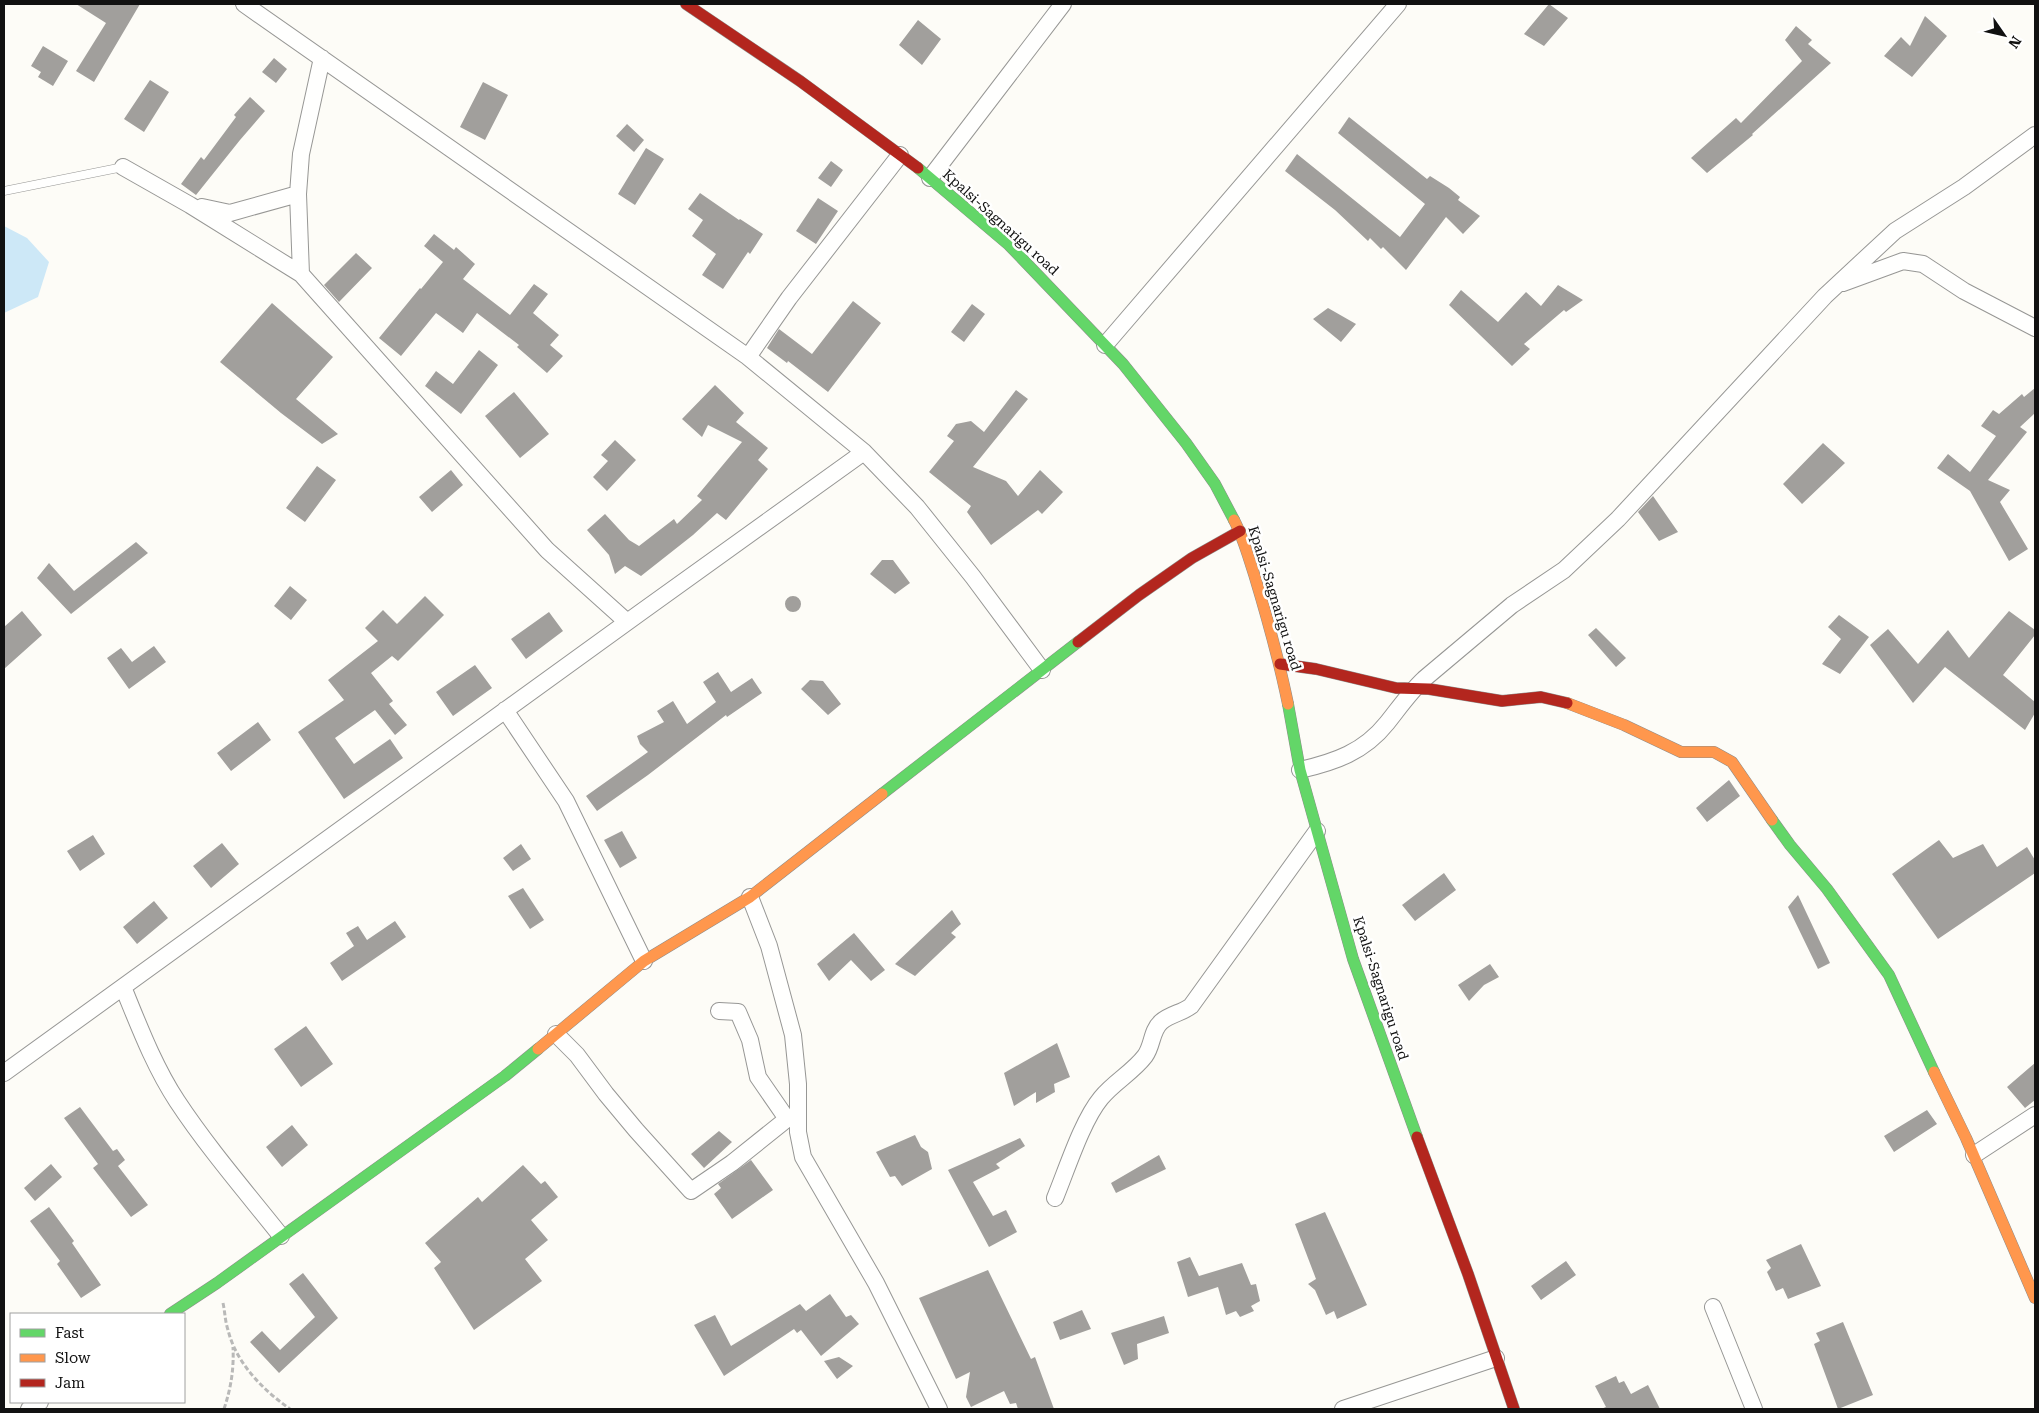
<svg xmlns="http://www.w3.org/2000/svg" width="2039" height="1413" font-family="'Roboto Serif',serif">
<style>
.water{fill:#cde8f7}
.building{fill:#a19f9c}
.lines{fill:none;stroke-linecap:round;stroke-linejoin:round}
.lane-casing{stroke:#979795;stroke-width:9}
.street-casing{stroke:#979795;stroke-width:18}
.fast-casing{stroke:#8e8d8b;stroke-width:12}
.slow-casing{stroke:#8e8d8b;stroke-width:12}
.jam-casing{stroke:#8e8d8b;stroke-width:12}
.path{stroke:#b9b9b8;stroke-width:3;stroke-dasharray:5 2.5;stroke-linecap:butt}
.lane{stroke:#fffffe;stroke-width:8}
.street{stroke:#fffffe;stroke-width:16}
.fast{stroke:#63d668;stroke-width:11}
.slow{stroke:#ff974d;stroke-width:11}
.jam{stroke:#b3261e;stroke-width:11}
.labels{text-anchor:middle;stroke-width:5;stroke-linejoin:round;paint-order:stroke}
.street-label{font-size:14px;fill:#111;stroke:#fff}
</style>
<rect width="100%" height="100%" fill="#fdfcf7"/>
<path class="water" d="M4,226l23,12 22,24 -11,35 -34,16z"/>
<path class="building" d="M76,4h64l-46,78 -18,-11 30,-48z
M1549,4l19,14 -24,28 -20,-12z
M1925,16l22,20 -35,41 -28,-21 17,-19 9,9z
M918,20l23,19 -19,26 -23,-20z
M1796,26l16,14 -4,4 23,19 -79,71 1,1 -46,38 -16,-15 45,-40 5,5 61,-62 -17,-21z
M43,46l25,15 -15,25 -15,-9 3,-5 -10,-6z
M274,58l13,11 -11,14 -14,-11z
M150,80l19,12 -25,40 -20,-13z
M483,82l25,13 -23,45 -25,-13z
M250,97l15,14 -25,29 -44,55 -15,-11 20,-27 3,3 32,-43 -2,-2z
M1349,117l78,62 3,-3 19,12 11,9 -2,3 22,16 -17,18 -17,-17 -40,53 -23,-23 -2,2 -11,-11 -2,3 -33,-31 -50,-39 12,-17 103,83 25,-33 -87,-71z
M627,124l17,16 -10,12 -18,-16z
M646,148l18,11 -29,46 -17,-11z
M831,161l12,9 -12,17 -13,-9z
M700,193l39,27 1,-1 23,15 -13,20 -2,-2 -25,37 -21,-14 14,-21 -24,-18 11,-16 -15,-11z
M818,198l20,13 -22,33 -20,-13z
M434,234l20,16 2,-3 19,17 -12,15 47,36 24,-31 14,10 -15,19 26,22 -9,10 13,11 -16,17 -30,-26 2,-2 -42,-32 -14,20 -27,-20 -35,43 -22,-18 41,-50 1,1 22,-27 -19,-16z
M356,253l16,15 -33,34 -15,-17z
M1558,285l25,15 -17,12 -2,-2 -40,34 6,5 -18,17 -63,-61 12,-15 37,32 28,-30 15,14z
M853,301l28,22 -53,69 -40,-31 -1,2 -20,-15 12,-19 33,25z
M272,303l61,54 -37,42 42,35 -16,10 -41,-31 -61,-51z
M972,304l13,10 -21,28 -13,-10z
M1328,308l28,16 -15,18 -28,-23z
M479,350l19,15 -37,49 -36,-28 11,-15 17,13z
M715,385l29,28 -8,9 32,26 -10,12 10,9 -42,51 -9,-7 -24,22 -52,41 -16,-10 -10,8 -6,-19 -22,-25 18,-16 24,26 10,6 35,-27 3,5 25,-24 -5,-4 45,-54 -34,-17 -6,12 -20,-18z
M2035,388v25l-15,14 7,5 -39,48 22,10 -10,12 28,47 -19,12 -39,-70 -33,-23 11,-14 22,18 26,-36 -15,-10 12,-16 6,4 23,-20 2,3z
M1016,390l12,9 -55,68 33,14 12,15 22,-26 23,22 -21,22 -4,-4 -47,35 -24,-33 4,-6 -42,-34 25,-31 -7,-5 9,-12 15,-3 13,11z
M514,392l35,42 -29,24 -35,-42z
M615,440l21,20 -29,31 -14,-14 15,-16 -7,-6z
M1823,443l22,20 -43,41 -19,-20z
M317,466l19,14 -31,42 -19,-14z
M451,470l12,15 -31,27 -13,-15z
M1653,496l25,36 -19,9 -21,-29z
M136,542l12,11 -77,61 -34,-36 12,-15 25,28z
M882,560h11l17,23 -15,11 -25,-20z
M290,586l17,14 -16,20 -17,-14z
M785 604a8 8 0 1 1 16 0a8 8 0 1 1-16 0Z
M425,596l19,19 -46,46 -6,-5 -21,17 22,28 -4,3 18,21 -12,10 -20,-25 -40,28 19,26 36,-25 13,19 -59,41 -46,-67 46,-32 -16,-20 50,-39 -13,-13 18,-18 14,14z
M22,611l20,24 -38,34v-42z
M2009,611l26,19v5l-32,40 32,27v11l-10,17 -80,-63 -32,36 -43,-58 18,-16 30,35 30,-34 21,28z
M549,612l14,19 -37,28 -15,-20z
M1839,615l30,22 -29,37 -18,-10 19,-25 -13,-12z
M1596,628l30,30 -10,9 -28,-32z
M154,646l12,16 -37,27 -22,-31 14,-10 11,14z
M475,665l17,23 -39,28 -17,-24z
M718,672l13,20 21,-14 10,15 -35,24 -1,-2 -78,60 -51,36 -11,-15 62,-44 -8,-8 -3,-8 27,-14 -7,-11 16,-10 14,23 29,-22 -13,-20z
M810,680l13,1 18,23 -13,11 -27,-26z
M258,722l13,18 -40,31 -14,-18z
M1729,780l11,16 -33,26 -11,-14z
M622,831l15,27 -17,10 -16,-28z
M93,835l12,19 -25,17 -13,-20z
M1939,840l14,18 30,-14 14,23 30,-20 8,13v13l-97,66 -46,-65z
M222,843l17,21 -28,24 -18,-22z
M521,844l10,15 -18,12 -10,-13z
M1444,873l12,17 -41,31 -13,-16z
M523,888l21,32 -14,9 -22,-33z
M1798,895l32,68 -12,6 -30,-62z
M154,901l14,17 -31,26 -14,-17z
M952,910l9,14 -10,9 5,4 -41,39 -20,-12z
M395,921l11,16 -64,44 -12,-18 24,-17 -8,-13 12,-7 9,14z
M854,933l31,37 -14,11 -20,-21 -22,21 -12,-17z
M1490,964l9,13 -15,8 -15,16 -11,-16z
M306,1026l27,38 -32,23 -27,-38z
M1057,1043l13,34 -16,7 1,8 -19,11v-11l-22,14 -10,-33z
M2035,1063v37l-10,8 -18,-21z
M80,1107l33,44 4,-2 8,11 -7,6 30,39 -17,12 -38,-49 5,-4 -34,-46z
M1927,1110l10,14 -43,28 -10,-16z
M292,1125l16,20 -26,22 -16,-20z
M719,1131l13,11 -28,26 -13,-14z
M915,1135l6,12 7,5 4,17 -30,17 -7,-10 -5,1 -14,-25z
M1020,1138l5,8 -29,18 4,4 -27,14 20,34 13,-6 11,22 -28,15 -41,-77z
M1159,1155l7,14 -50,24 -5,-10z
M751,1160l22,30 -41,29 -18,-25 7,-6 -3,-4z
M51,1164l11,13 -27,24 -11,-13z
M523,1165l18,19 4,-3 13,16 -27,23 17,20 -23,19 17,22 -68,49 -40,-62 7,-6 -16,-19 53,-46 4,5z
M49,1207l25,34 -2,2 29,42 -20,13 -24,-34 3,-3 -30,-40z
M1325,1212l42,93 -30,14 -3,-8 -8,4 -11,-25 -7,-6 8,-5 -21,-55z
M1801,1244l20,42 -33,13 -5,-11 -7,3 -9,-19 4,-4 -5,-8z
M1190,1257l9,19 43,-13 9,22 5,-1 4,17 -9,5 3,5 -14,6 -4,-6 -10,4 -8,-28 -30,10 -11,-35z
M1566,1261l10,14 -35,25 -10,-14z
M988,1270l43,89 4,-2 19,52h-36l-2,-6 -6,1 -6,-13 -33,16 -5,-10 4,-25 -14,7 -37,-81z
M303,1273l35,45 -59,55 -29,-31 12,-11 18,19 35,-33 -26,-33z
M830,1294l16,23 5,-2 8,9 -38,32 -20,-26 -4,3 -3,-4 -70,47 -30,-51 21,-10 16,31 69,-42 6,7z
M1082,1310l9,19 -31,11 -7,-18z
M1164,1316l5,17 -32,11 1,15 -14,6 -13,-32z
M1843,1322l30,73 -35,14 -24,-65 6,-3 -4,-8z
M839,1357l14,9 -16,13 -13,-18z
M1616,1376l3,7 5,-2 7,13 17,-9 12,24h-59l5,-2 -11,-21z"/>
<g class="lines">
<g class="lane-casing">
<path id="lane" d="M4,191l119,-24"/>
</g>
<g class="street-casing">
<path id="street" d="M244,4l504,353 116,95 53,55 56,70 69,93
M123,167l67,38 111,69 246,276 79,71
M930,178l133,-174
M298,194l3,80
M202,207l28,6 68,-19 3,-40 21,-96
M1843,283l60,-22 20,3 41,27 71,37
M1105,345l293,-341
M748,357l41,-59 111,-143
M505,710l61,91 78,160
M1300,770c35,-8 64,-18 87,-47 12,-15 23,-31 37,-44l88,-74 52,-35 54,-51 207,-223 70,-65 69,-44 71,-52
M750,897l19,49 24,89 5,49v48l5,25 73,126 63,126
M123,987c16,39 31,79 54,114 31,47 69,91 104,135
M556,1034l21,21 29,39 30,36 55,61 41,-28 55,-44 -29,-42 -8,-37 -12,-28 -19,-1
M4,1073c288,-206 572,-416 860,-621
M1974,1155l61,-40
M1055,1198c12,-29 27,-77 46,-100 13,-16 32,-26 44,-42 8,-11 6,-25 16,-34 9,-8 21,-9 30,-16l126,-175
M1713,1307l41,102
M29,1409l11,-7
M1343,1409l153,-51"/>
</g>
<g class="fast-casing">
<path id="fast" d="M918,168l91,77 114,119 63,79 29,41 19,36
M1288,704l12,66 53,189 64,178
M882,794l196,-152
M1772,820l18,25 37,44 62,86 45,97
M170,1314l47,-31 288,-207 33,-27"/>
</g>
<g class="slow-casing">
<path id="slow" d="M1234,520c9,17 14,36 20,54 13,43 25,86 34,130
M1567,703l57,22 57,27h33l18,10 40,58
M538,1049l106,-88 106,-64 132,-103
M1934,1072l32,66 69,160"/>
</g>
<g class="jam-casing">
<path id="jam" d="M686,4l114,77 118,87
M1078,642l61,-47 53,-37 48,-27
M1280,664l36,5 80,19 33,1 73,12 39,-4 26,6
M1417,1137l51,137 46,135"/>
</g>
<path class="path" d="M223,1303c2,9 2,18 5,27 8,33 35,60 62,79
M224,1409c7,-21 10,-40 9,-62"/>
<use href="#lane" class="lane"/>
<use href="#street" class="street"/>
<use href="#fast" class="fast"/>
<use href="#slow" class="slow"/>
<use href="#jam" class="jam"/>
</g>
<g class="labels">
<g class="street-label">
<text transform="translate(1001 222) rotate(42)" y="5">Kpalsi-Sagnarigu road</text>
<text transform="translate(1275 598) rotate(73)" y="5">Kpalsi-Sagnarigu road</text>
<text transform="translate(1381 988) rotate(72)" y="5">Kpalsi-Sagnarigu road</text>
</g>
</g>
<rect width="2039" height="1413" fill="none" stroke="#111111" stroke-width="10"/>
<rect x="10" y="1313" width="175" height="90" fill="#ffffff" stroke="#a0a0a0"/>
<rect x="20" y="1329" width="25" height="8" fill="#63d668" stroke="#a0a0a0"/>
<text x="55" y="1338" font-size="15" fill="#111111">Fast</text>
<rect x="20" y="1354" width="25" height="8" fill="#ff974d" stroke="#a0a0a0"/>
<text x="55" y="1363" font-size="15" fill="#111111">Slow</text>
<rect x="20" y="1379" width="25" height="8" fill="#b3261e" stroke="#a0a0a0"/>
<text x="55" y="1388" font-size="15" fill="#111111">Jam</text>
<g transform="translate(2004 35) rotate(124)" stroke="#ffffff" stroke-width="4" paint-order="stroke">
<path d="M0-4L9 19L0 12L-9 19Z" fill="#111111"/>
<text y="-8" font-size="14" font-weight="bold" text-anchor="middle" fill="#111111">N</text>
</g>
</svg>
